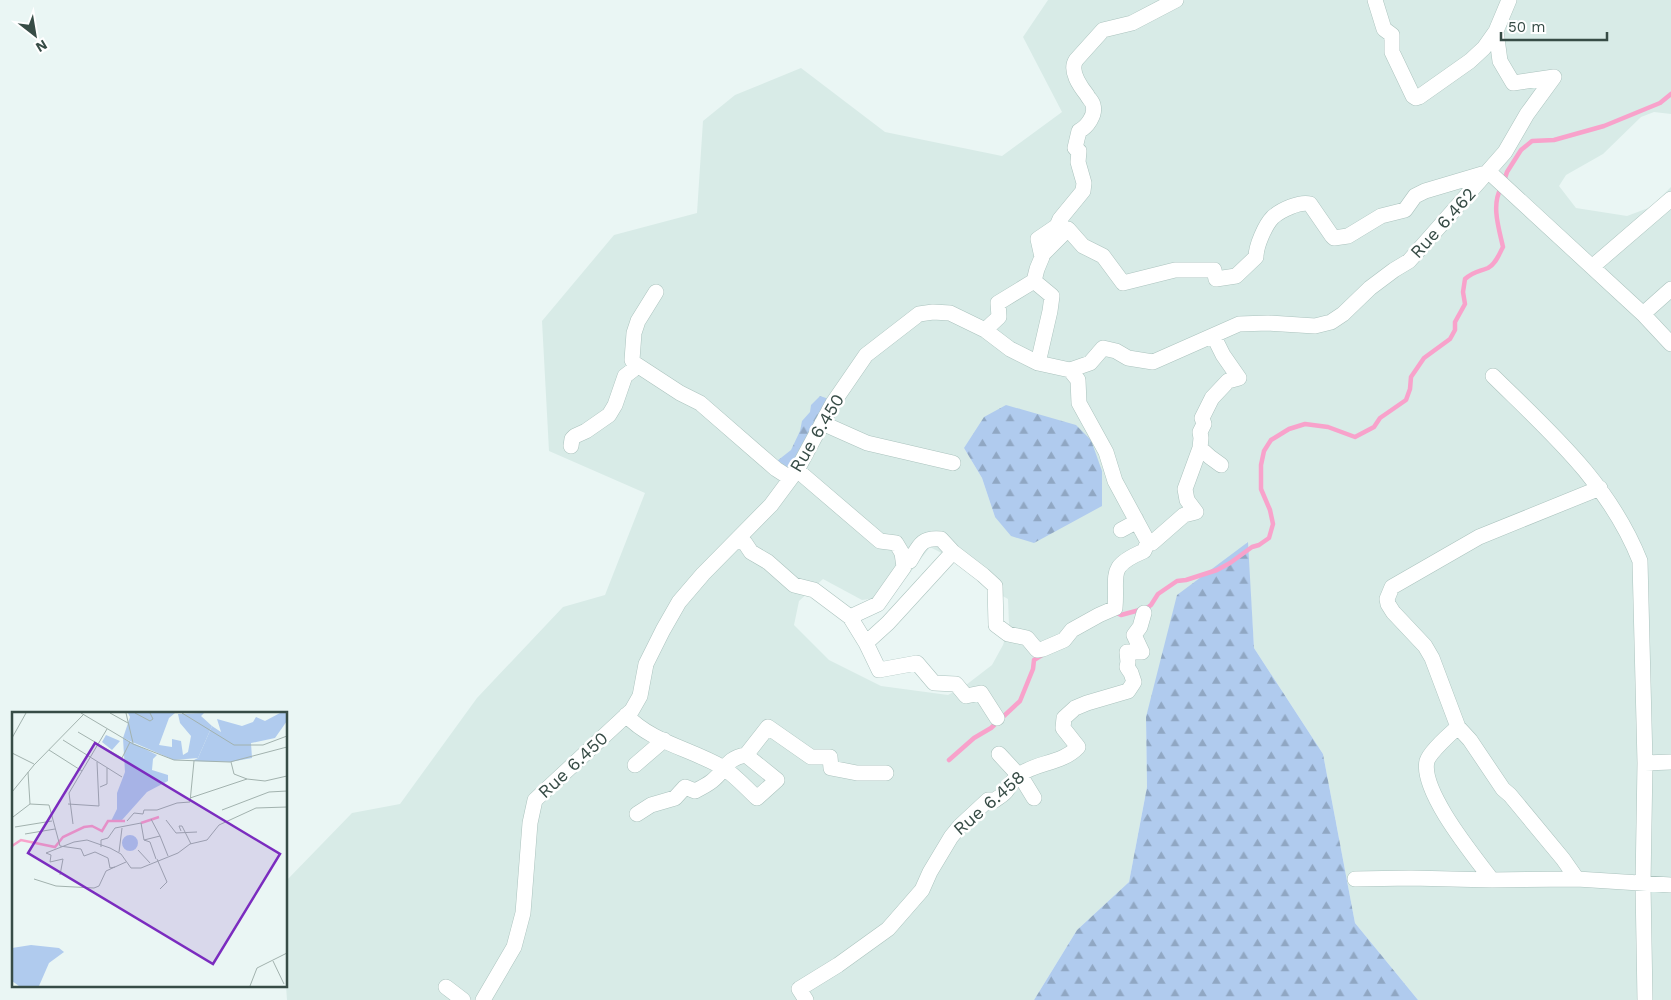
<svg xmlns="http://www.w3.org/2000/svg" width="1671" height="1000" font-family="'Work Sans',sans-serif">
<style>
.residential{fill:#d8ebe7;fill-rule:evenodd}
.forest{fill:url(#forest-firs)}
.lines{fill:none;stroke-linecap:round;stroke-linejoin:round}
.stream{stroke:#f8a2cb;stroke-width:4.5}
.street-casing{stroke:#abc3be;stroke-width:16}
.street{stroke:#fff;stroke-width:15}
.labels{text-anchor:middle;stroke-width:5;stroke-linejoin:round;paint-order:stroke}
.street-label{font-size:18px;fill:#374c46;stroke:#fff}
.inset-river{fill:none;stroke:#f8a2cb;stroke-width:2.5}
.inset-road{fill:none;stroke:#a2b2ae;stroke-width:1}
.view{fill:#7b2cbf;fill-opacity:0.15;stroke:#7b2cbf;stroke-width:2.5}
.inset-edge{fill:none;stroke:#374c46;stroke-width:2.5}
</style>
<defs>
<pattern id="forest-firs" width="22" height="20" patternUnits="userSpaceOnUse" patternTransform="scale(1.25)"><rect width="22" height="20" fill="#b0cbee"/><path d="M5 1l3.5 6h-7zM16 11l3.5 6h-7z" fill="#90a7c3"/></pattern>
</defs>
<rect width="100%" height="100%" fill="#eaf6f4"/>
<path class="residential" d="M1048,0h623v114l-17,-2 -13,5 -38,37 -37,21 -7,11 17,22 51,8 24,-9 20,-20v813h-253l-63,-77 -32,-169 -69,-106 -7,-106 -101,175 1,70 -18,95 -52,48 -43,70h-747l-1,-14v-105l66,-68 48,-9 77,-106 86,-91 42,-12 40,-102 -96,-42 -7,-130 72,-86 83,-22 6,-92 32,-26 66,-27 84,64 117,24 60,-44 -39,-75zM964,448l138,23 -107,46 -13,-39zM930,547l27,14 24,23 27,15 1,26 -6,20 -11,20 -26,20 -18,10 -67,-9 -52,-26 -35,-35 5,-24 24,-22 39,21 30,-4z"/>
<path class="forest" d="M820,396l9,3 -35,65 -8,5 -9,-8 14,-11 9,-19 2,-10 8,-9 1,-7z
M1006,405l70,20 15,15 11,31v35l-68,37 -23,-7 -16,-19 -13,-39 -18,-30 20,-31z
M1248,542l6,106 69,106 32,169 63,77h-384l43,-70 52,-48 18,-95 -1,-70 31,-122z"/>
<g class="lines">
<path class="stream" d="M1504,181l3,-9 14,-22 11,-9 22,-1 50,-14 56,-23 11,-9
M1115,612l6,3 26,-7 4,-3 7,-11 19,-13 9,-1 31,-10 13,-7 22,-16 7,-2 10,-7 4,-14 -3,-14 -9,-21v-24l3,-14 7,-11 18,-11 16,-5 23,3 27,10 19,-10 6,-9 26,-18 4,-11 1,-12 13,-19 26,-19 5,-9v-8l10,-18 -2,-12 2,-13c9,-8 13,-7 23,-11 8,-4 11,-14 15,-21 -4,-18 -12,-42 -2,-59
M949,760l25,-22 17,-10 29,-27 13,-32 1,-9 8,-5"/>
<g class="street-casing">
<path id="street" d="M1496,31l13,-31
M1043,254l25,-25 15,17 20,10 20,27 52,-13h39l2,9 20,-3 20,-19c0,-11 9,-32 17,-40 8,-7 27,-16 37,-13l22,32 2,2 14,-2 33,-20 24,-6 10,-14 10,-5 64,-19 154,142 28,30
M1592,267l79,-68
M1034,281l18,15 -2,15 -12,52
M656,292l-18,29 -4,12 -2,27 2,3 46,30 20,10 76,66 14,9
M1643,314l28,-25
M985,330l14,-13 -1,-14 36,-22 3,-12 5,-12 -4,-18 19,-13 3,-7 23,-28 1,-8 -6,-21 1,-11 -4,-3 4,-17c8,-4 17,-16 14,-26 0,-3 -5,-7 -6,-10 -7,-9 -18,-24 -11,-35l27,-30 29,-7 44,-23
M1070,370l8,10 1,23 27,49 9,29 33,61
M1493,376c58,57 116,107 147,185l5,202 -2,121 2,116
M822,423l45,20 86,20
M571,446l1,-7 3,-3 11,-5 23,-16 6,-10 10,-29 13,-10
M1200,448l10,9 11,8
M797,470l83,71 16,2 6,10 8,8c9,-15 11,-24 31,-22l12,13
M1121,530l11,-6 4,-5
M736,542l6,-1 3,2 6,9 17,10 26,23 20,5 36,27 16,26 22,-20 65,-71 30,23 12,11 1,39 12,9 19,4 10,12 6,-1 21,-9 8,-10 27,-15 16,-7c3,-34 -9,-41 29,-57l4,-9 4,1 32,-28 12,-3 -9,-12 -2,-11 15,-41 1,-10 -1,-6 4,-8 -2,-6 10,-20 16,-17 11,-3 -16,-23 -8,-16 2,-5
M850,617l28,-13 26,-37 -2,-14
M866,643l13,27 38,-7 17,20 22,1 10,12 15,-3 16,25
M626,715c25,27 65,34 96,52 13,8 24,21 35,31l20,-18 -31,-25
M1458,727c-7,6 -28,25 -31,34 -7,30 47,95 65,119
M999,754l24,26 11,18
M1645,763l26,-1
M635,765l29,-25
M637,814l14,-9 24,-7 10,-11 10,4c6,-3 12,-6 17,-10 14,-11 14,-23 34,-26l22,-28 43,30h19l1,11 26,5h29
M1355,879l56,-1 81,2 85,-1 94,6
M1577,879l-14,-20 -53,-64 -7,-6 -33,-49 -12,-13 -26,-69 -7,-12 -32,-34 -5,-8 -1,-5 5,-12 87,-50 121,-49
M446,987l17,13
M483,1000l31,-53 9,-34 7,-90 5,-23 97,-90 8,-14 6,-32 17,-34 16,-28 24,-28 68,-69 26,-35 36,-67 33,-48 53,-41 14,-2 17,1 35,17 25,19 28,14 32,7 20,-7 13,-15 13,3 12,7 25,4 86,-38 29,-1 47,3 16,-4 12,-8 27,-26 24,-18 15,-9 96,-109 22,-38 27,-37 -41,6 -13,-22 -4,-30 -12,17 -14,13 -51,36 -3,1 -3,-2 -21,-44v-17l-8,-6 -9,-29
M806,1000l-7,-11 39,-24 50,-36 34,-39 8,-18 21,-35 9,-11 28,-26h7c4,-3 10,-6 12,-10 5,-6 5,-10 12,-15 17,-13 43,-11 59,-28l-15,-19 1,-10 11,-10 12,-5 41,-12 6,-9 -3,-9 -4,-6 1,-5 -1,-10h15l-8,-17 6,-8 4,-14"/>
</g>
<use href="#street" class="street"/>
</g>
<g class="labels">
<g class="street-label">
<text transform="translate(1443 223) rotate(-48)" y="6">Rue 6.462</text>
<text transform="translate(817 433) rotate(-59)" y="6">Rue 6.450</text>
<text transform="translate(573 765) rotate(-43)" y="6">Rue 6.450</text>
<text transform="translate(989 803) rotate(-41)" y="6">Rue 6.458</text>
</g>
</g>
<g transform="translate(12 712)">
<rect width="275" height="275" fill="#eaf6f4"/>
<path d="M116,1h47l-6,5 -10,27 13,2v-8l9,2 2,14 5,-3 3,-16 -11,-13 -2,-9 26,-1 -3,3 11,10 -14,32 -24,2 -51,-22 7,-21z" fill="#b0cbee"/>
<path d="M268,1h7v8l-12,17 -24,5 1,15 -22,4 -38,-1 6,-3 14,-32 9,6 -4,-13 25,7 11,-4 3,-5 9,4zM94,23l14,6 -8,9 -10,-8zM111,26l34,17 -4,4 -1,11 16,5v6l-21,11 -25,28 -11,1 6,-12v-16l8,-21zM110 131a8 8 0 1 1 16 0a8 8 0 1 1-16 0ZM19,233l28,3 5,4 -15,11 -10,23h-20l-7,-5v-33z" fill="#b0cbee"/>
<path class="inset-river" d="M129,111l18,-6M0,134l9,-6 34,7 8,-10 21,-10 8,-1 10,5 6,-10h17"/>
<path class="inset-road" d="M69,1l52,31 41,16 56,2 57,-15M98,1l18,10M114,1l7,30M123,1l15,8 3,-2 -3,-6M170,1l52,32h29l24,-9M66,20l44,26 8,-16M0,26l14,-25M51,28l59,37M37,38l33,21M0,41l22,11M219,50l3,12 13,5M16,60l2,32M88,75l7,-3v-16M0,80l22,-27 49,-50M178,86l57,-19 18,2 22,-5M56,92l31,2 -2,-44M210,98l47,-18 18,-1M1,105l17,-13 19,1 11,41 21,3 3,7 11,-4 13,6 2,10 5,-1M139,107l9,17M154,108l10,13 21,-1M115,109l7,-8 9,1 1,-4h13l20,-7 13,-1 4,-41M61,112l-4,-31 38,-64M3,115l37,-6M169,119l-2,-5h3l9,18M13,122l30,-5M132,128l6,2 6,17M89,135v-7l7,-2 7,-10 26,-5 3,17 16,-4 8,20M126,138l12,13M107,140l3,-24M145,147l10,23 -7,7M48,163l3,-16 -13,3 1,-7 -5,-2 28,-11 13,-2 23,8 11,6 10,14h10l37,-15 12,-9 17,-4 12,-15 37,-17 31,-1M22,167l22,7 38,2 5,-2 7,-15 20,-9M261,249l11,23M238,274l7,-18 30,-15"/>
<path class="view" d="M83,31l185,111 -67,110 -185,-111z"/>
<rect width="275" height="275" class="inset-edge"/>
</g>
<g transform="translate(35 35) rotate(149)" stroke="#ffffff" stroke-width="4" paint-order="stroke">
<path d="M0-4L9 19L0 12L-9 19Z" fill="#374c46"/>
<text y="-8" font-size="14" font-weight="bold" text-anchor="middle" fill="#374c46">N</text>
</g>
<path d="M1501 32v8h106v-8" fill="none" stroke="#374c46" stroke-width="2.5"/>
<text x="1508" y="32" font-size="15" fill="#374c46" stroke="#ffffff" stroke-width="4" paint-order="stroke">50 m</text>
</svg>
